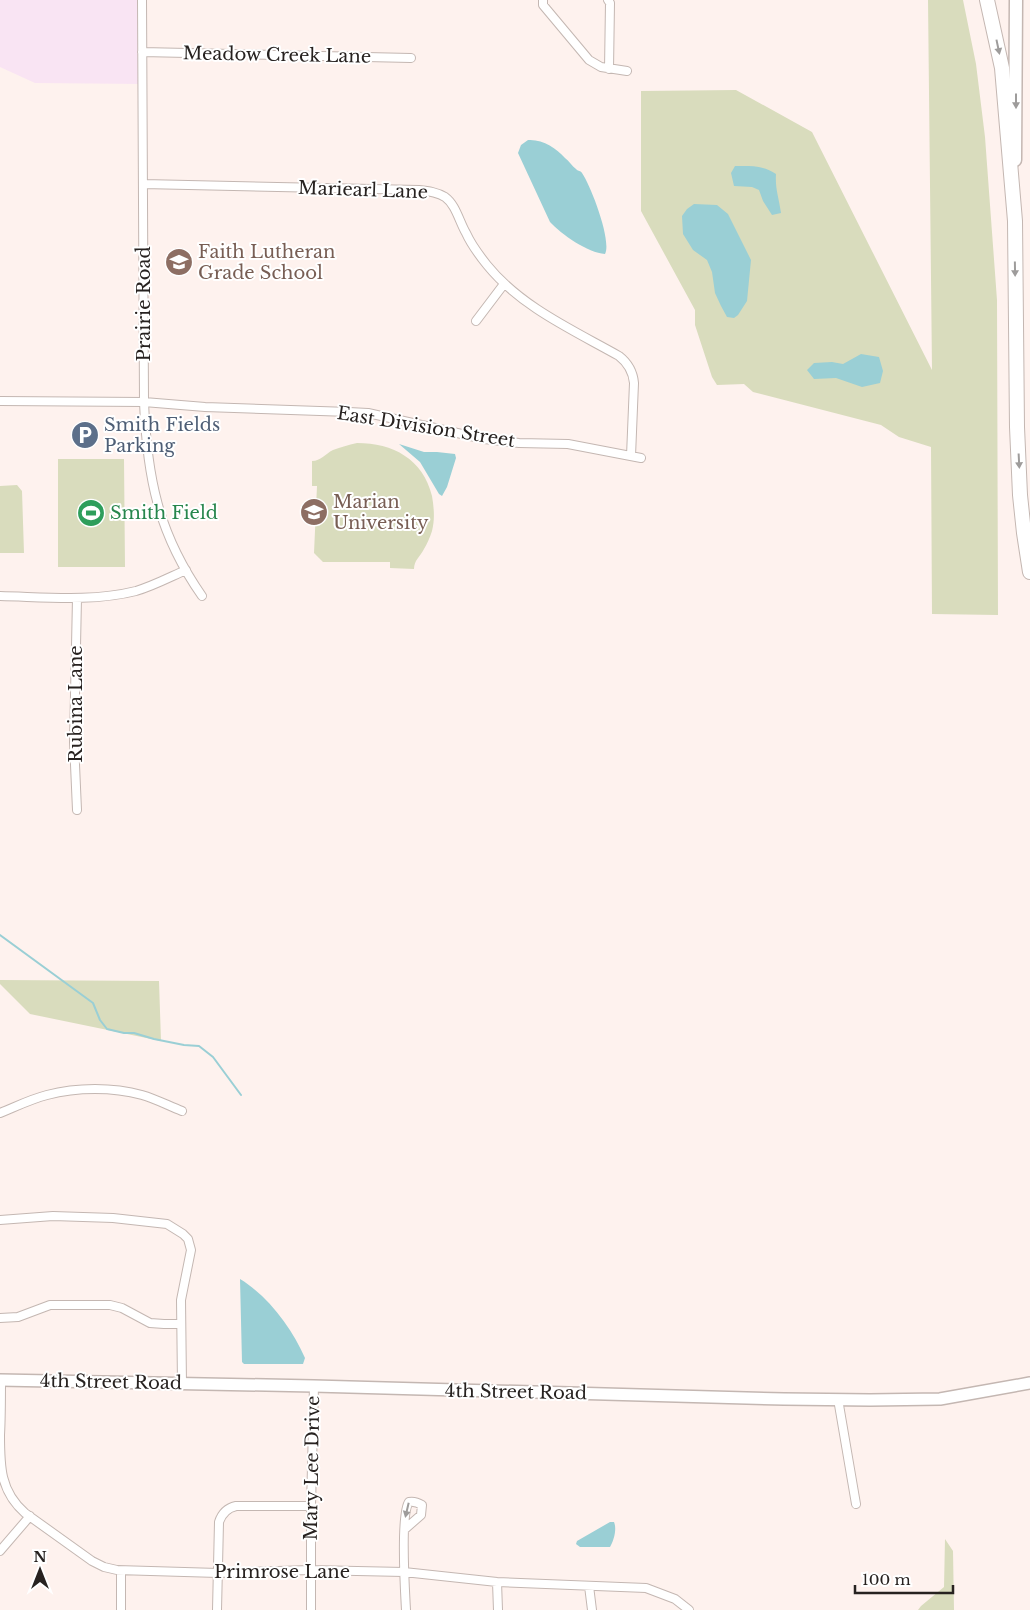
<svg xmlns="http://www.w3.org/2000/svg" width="1030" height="1610" font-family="'Libre Baskerville',serif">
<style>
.commercial{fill:#f9e4f3}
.green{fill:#d9dcbd}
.water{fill:#9acfd5}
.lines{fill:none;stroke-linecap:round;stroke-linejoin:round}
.stream{stroke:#9acfd5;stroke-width:2}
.street-casing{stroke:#c4b7b2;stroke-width:10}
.secondary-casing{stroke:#c4b7b2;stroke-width:14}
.primary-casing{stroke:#c4b7b2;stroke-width:15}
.highway-casing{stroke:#c4b7b2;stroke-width:16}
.street{stroke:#fff;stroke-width:8}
.secondary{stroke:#fff;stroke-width:11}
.primary{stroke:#fff;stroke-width:12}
.highway{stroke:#fff;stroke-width:14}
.oneway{fill:#9e9c9b}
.labels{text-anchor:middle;stroke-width:4;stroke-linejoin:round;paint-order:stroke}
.street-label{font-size:18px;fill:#272220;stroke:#fff}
.education-label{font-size:18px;fill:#785e54;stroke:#fff;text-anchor:start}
.service-label{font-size:18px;fill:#4e5e75;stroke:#fff;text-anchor:start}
.leisure-label{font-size:18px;fill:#27864d;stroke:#fff;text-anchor:start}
</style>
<rect width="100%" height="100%" fill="#fef2ee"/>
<path class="commercial" d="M0,0h142l1,84 -108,-1 -35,-16z"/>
<path class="green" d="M928,0h35l13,64 9,73 12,163 1,315 -66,-1 -1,-167 -32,-10 -18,-12 -128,-33 -9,-8 -27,1 -5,-8 -17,-52v-15l-54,-99v-120l95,-1 76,42 120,238z
M357,443c36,0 66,16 75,53 2,12 3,23 0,35 -2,6 -5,13 -8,18 -4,8 -10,11 -10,20l-24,-1v-6h-67l-9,-9 3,-67h-5v-25c9,0 13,-7 21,-11 8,-3 15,-5 24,-7z
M58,459h66l1,108h-67z
M17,485l5,6 2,62h-24v-67z
M0,980l159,1 2,60 -131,-27 -30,-30z
M945,1539l8,12 1,59h-36l3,-4 23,-19z"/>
<path class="water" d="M528,140c15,-1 28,8 37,18 4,3 7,8 11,11 3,3 4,1 6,4 9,13 30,68 23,81 -17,-1 -44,-20 -55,-32l-32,-69 3,-8z
M735,166c14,0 29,-1 41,8 -1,15 3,24 5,39l-9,2 -9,-14 -4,-11 -7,-3 -18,-1 -3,-13z
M694,204l23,1 11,9 23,46 -4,41 -9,14 -4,3 -7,-1 -6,-11 -6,-13 -3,-21 -5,-12 -14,-10 -10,-16 -1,-18 5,-7z
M861,354l18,3 4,14 -3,12 -18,4 -26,-9 -22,1 -7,-9 7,-7 18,-1 11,2z
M399,444l25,8h13l18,2 1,4 -9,29 -5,9 -3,-2 -19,-32z
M240,1279c28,17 52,49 65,79l-2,6h-59l-2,-2z
M610,1522h4c3,7 0,18 -4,25h-30l-4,-3 1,-3z"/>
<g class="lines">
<path class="stream" d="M0,935l93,68 7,17 7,9 17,4h10l20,6 30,6 15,1 14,11 28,38"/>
<g class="street-casing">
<path id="street" d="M142,0l2,402c3,75 14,131 58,194
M543,0v5l46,55 12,7 26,4
M608,0l2,3 -1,66
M142,52l269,6
M143,184l276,6c9,1 18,2 26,7 11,8 14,24 21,36 5,11 13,22 21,32 34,42 86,65 132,91 9,7 14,16 15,27l-3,73
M476,321l28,-37
M0,401l144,1 61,5 144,5 19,1 116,26 35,4 49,1 73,14
M0,596c45,1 92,6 136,-5 17,-5 34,-14 50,-21
M77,598l-3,144 3,68
M0,1113c15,-6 31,-14 47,-18 30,-8 66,-8 95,0 14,4 27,11 40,16
M0,1220l53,-4 60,2 54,6 16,10 5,5 3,11 -10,50 1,84
M0,1318l18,-1 32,-12h60l12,3 28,15 14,1h17
M1,1380c0,18 0,37 -1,55 0,31 0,56 25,78l67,48 12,6 13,3 101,3 92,-3 94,2 93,10 149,6 29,11 14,11
M838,1399l18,105
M405,1529l16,-14 1,-10c-5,-3 -8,-4 -13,-3 -9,12 -4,89 -3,108
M0,1551l30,-35
M497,1582l1,28
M589,1586l3,24
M121,1610v-39
M217,1610l2,-88c3,-9 8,-14 17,-16h75
M311,1610v-104l3,-120"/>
</g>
<g class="secondary-casing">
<path id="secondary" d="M0,1380l314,6 470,13 86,1 70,-1 90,-16"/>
</g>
<g class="primary-casing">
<path id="primary" d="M1015,160l1,-160"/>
</g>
<g class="highway-casing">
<path id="highway" d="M987,0l15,68 13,153 2,206 3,68 4,38 6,39"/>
</g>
<use href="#street" class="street"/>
<use href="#secondary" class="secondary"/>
<use href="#primary" class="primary"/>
<use href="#highway" class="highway"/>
</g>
<defs><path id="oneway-solid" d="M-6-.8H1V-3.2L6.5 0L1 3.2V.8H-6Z" transform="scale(1.25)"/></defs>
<g class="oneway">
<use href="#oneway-solid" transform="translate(998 47) rotate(78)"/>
<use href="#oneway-solid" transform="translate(1016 101) rotate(90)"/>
<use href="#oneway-solid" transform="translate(1015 269) rotate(89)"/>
<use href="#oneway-solid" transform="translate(1019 461) rotate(87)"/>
<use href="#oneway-solid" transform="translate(407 1510) rotate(103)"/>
</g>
<defs>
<g id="school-disc" transform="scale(1.4375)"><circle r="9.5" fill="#8d6e63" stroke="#fff"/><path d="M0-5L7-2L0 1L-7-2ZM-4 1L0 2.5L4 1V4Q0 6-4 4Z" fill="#fff"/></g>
<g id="parking-disc" transform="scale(1.4375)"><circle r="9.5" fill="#5c6f8a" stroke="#fff"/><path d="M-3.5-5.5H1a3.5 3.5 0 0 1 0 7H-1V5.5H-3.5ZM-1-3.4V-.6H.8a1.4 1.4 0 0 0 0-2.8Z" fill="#fff"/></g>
<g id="university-disc" transform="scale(1.4375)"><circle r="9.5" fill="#8d6e63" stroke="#fff"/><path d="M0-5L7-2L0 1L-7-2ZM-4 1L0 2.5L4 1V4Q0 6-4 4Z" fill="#fff"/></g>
<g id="stadium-disc" transform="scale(1.4375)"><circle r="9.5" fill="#2e9e5b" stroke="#fff"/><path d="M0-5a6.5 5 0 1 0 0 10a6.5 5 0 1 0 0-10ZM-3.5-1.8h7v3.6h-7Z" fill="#fff"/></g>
</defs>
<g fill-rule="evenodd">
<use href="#school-disc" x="179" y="262"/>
<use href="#parking-disc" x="85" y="435"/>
<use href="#university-disc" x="314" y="512"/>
<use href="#stadium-disc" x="91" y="513"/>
</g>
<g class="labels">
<g class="street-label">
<text transform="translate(277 55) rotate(1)" y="6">Meadow Creek Lane</text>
<text transform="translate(363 190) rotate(2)" y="6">Mariearl Lane</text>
<text transform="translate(144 304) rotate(-90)" y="6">Prairie Road</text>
<text transform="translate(426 427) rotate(9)" y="6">East Division Street</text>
<text transform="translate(76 704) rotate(-90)" y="6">Rubina Lane</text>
<text transform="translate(111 1382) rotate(1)" y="6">4th Street Road</text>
<text transform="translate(516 1392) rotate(1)" y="6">4th Street Road</text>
<text transform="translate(312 1468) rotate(-89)" y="6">Mary Lee Drive</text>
<text x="282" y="1578">Primrose Lane</text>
</g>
<g class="education-label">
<text x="198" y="258">Faith Lutheran<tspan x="198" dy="21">Grade School</tspan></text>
<text x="333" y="508">Marian<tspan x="333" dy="21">University</tspan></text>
</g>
<g class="service-label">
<text x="104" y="431">Smith Fields<tspan x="104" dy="21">Parking</tspan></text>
</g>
<g class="leisure-label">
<text x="110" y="519">Smith Field</text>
</g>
</g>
<g transform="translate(40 1570)" stroke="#ffffff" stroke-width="4" paint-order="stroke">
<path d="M0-4L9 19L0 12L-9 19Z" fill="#272220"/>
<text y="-8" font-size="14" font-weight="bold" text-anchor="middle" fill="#272220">N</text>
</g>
<path d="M855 1585v8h98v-8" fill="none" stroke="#272220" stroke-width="2.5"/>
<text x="862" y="1585" font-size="15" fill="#272220" stroke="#ffffff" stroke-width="4" paint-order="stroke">100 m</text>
</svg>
